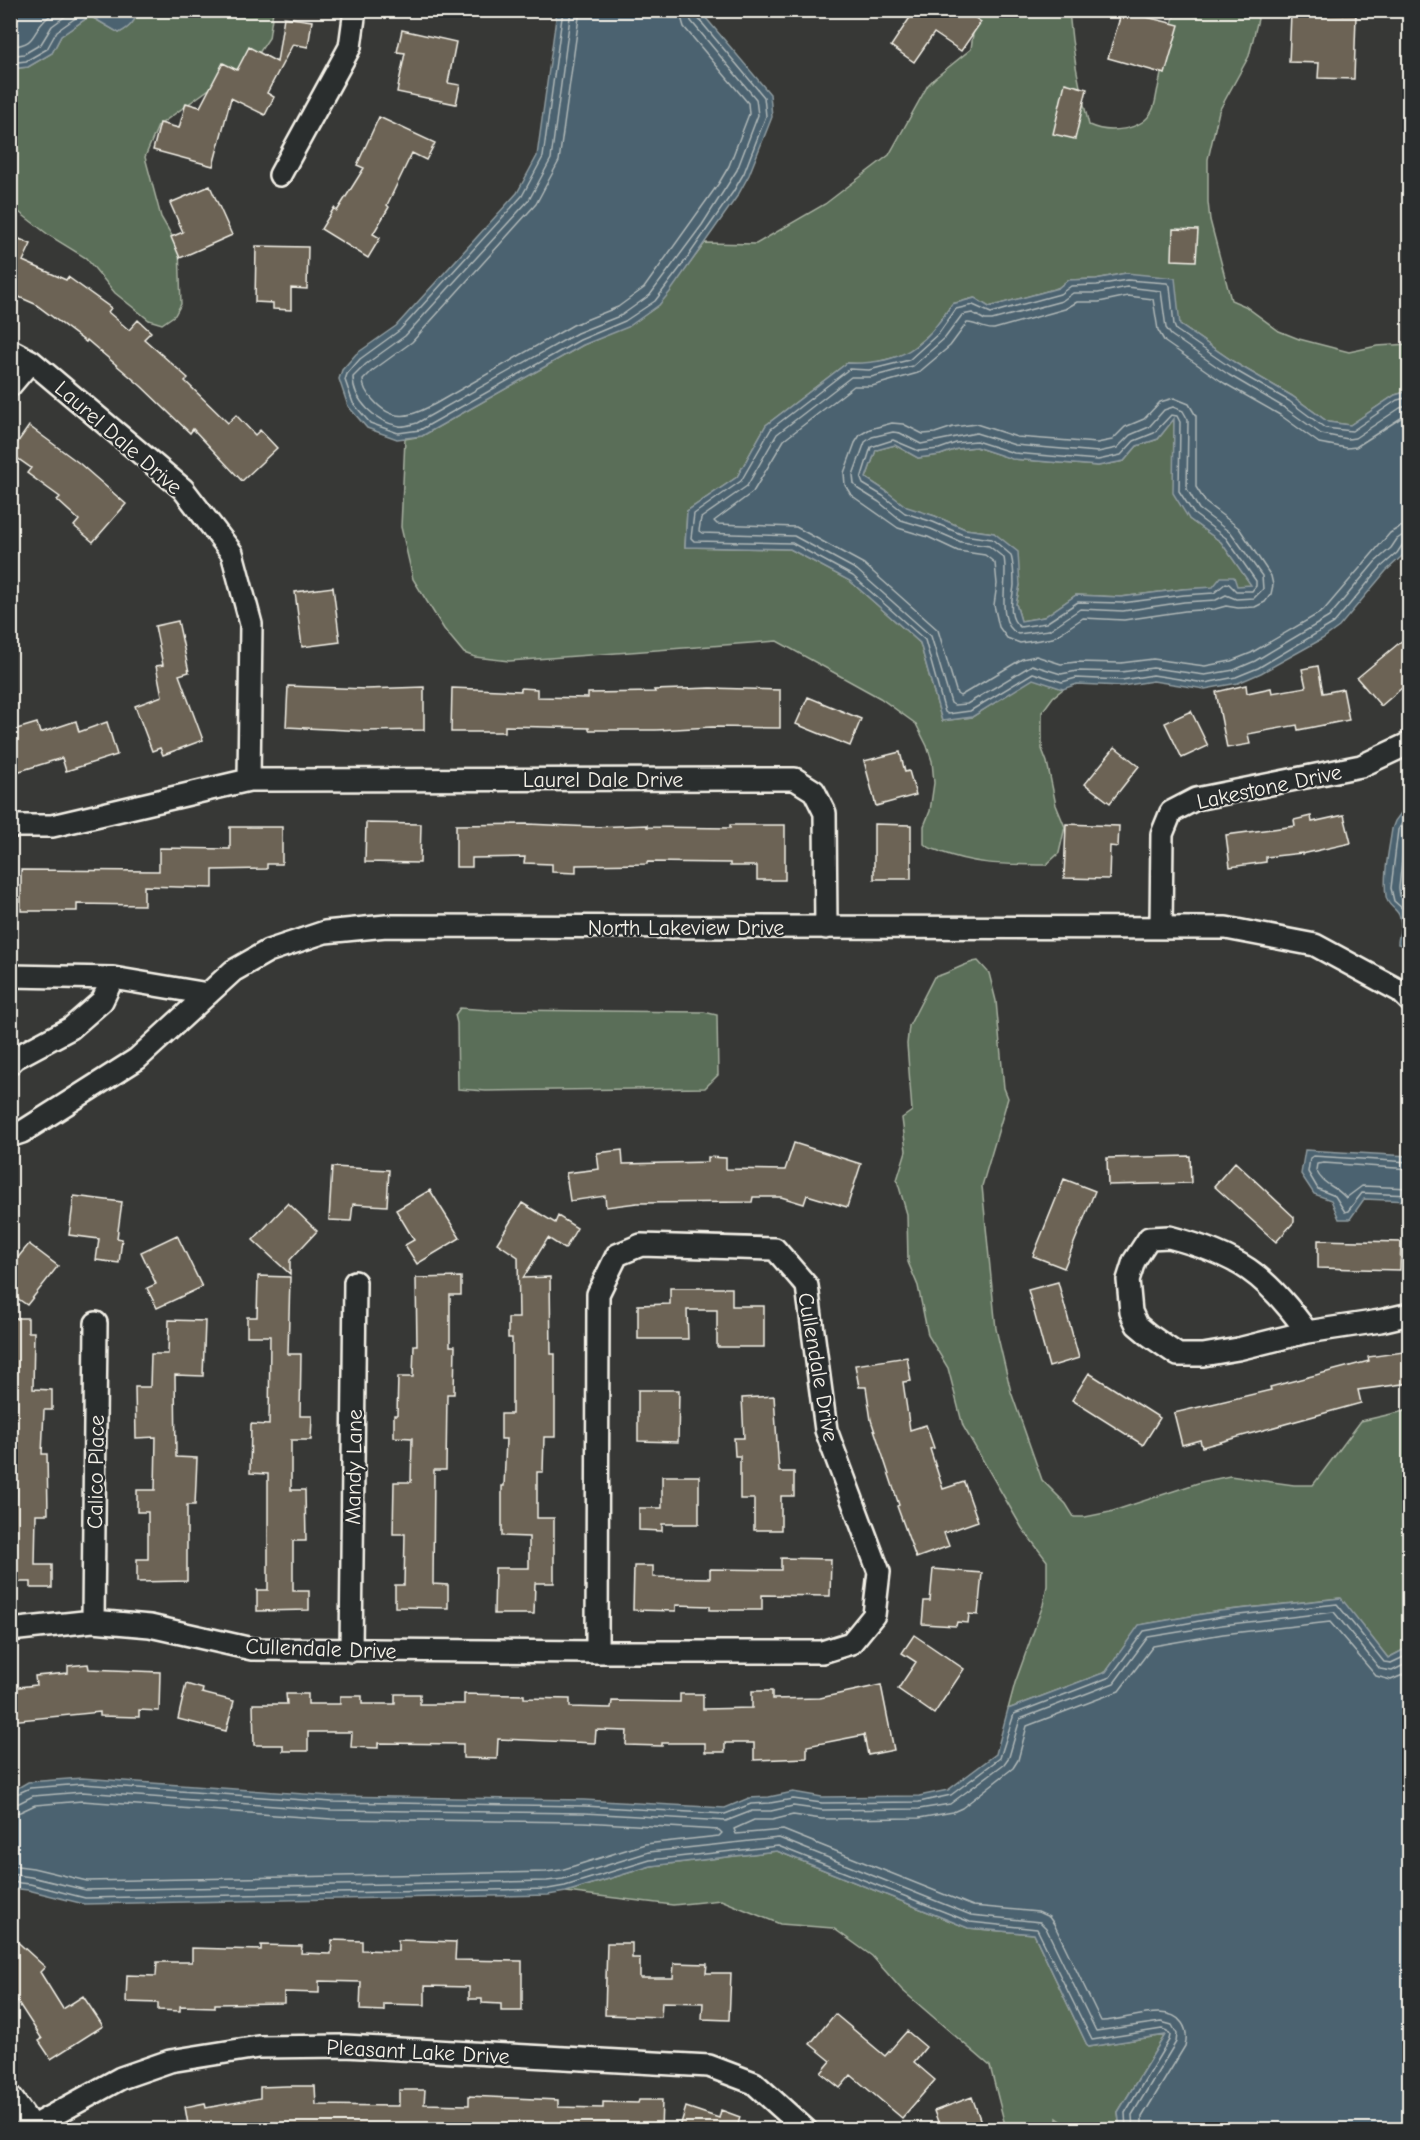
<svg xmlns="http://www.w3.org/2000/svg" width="1420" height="2140" font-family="'Comic Neue',sans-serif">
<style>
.green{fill:#5a6e59;stroke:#a7b0a0;stroke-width:1.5}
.water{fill:#4b626f;stroke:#8f9b9f;stroke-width:1.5;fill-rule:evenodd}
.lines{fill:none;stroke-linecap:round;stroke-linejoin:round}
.shore{stroke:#b0b8b8;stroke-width:1.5}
.building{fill:#6c6454;stroke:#f4f1e8;stroke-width:1.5}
.minor-casing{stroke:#f4f1e8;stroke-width:26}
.minor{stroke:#2a2d2e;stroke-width:21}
.labels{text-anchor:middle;stroke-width:4.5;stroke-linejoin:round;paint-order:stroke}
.street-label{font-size:22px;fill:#f4f1e8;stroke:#2a2d2e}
</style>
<rect width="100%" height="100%" fill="#373836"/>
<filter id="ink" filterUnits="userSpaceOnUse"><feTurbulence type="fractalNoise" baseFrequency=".0167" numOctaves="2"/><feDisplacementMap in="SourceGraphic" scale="12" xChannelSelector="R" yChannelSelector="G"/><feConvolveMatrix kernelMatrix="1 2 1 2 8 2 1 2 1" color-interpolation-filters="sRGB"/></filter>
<g filter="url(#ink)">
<path class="green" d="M137,11h136l-4,27 -10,15 -101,73 -13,31 16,60 18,31 2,56 -6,11 -13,9 -13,-4 -34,-27 -29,-35 -36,-22 -39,-30 -1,-137 18,-2 24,-14 9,-17 29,-20 29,17c10,-5 17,-11 18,-22z
M976,11h93c3,38 10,77 20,114 19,9 53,6 63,-14 4,-7 4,-16 6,-23 6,-26 9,-52 18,-77h77l5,8 -9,37 -30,55 -11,48v43l2,18 21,80 14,6 34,25 20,8 50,13 28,-6 32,-2v47l-14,4 -45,30 -22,-3 -36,-26 -55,-32 -57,-39 -54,-52 -30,6 -28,1 -10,8 -69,19 -15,-9 -22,6 -17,25 -30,26 -37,9 -21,-1 -81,62 -29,52 -50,34 -2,36 105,2 60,32 70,62 22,78 30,-4 61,-39 30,11 -10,8 -11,15v37l5,13 9,43 9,22 -6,26 -13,12c-39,-1 -67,1 -105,-13 -6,-3 -12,-3 -17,-8v-18l6,-15 4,-28 -2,-22 -5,-15 -11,-22 -36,-26 -103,-57 -268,20 -34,-4 -11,-4 -20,-24 -31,-50 -12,-52 4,-88 17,-3 161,-91 45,-19 31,-21 46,-62 51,1 69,-40 64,-49 39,-70 7,-7 36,-29z
M1174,418l1,36 14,65 32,23 31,44 -69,3 -62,8 -45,-2 -32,22 -23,4 -5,-17 4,-19 -26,-52 -29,-4 -30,-13 -28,-8 -21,-17 -20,-13 10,-28 19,-5 23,13 22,-3 17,-6 19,-2 37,12 85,7 26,-5 13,-15 21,-7z
M978,961l11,12 7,28 8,87 4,10 -26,88 14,143 15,63 31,88 24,24 8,13h11l25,-5 91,-30 29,-6 64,9h19l48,-64 48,-11v237l-21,11 -48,-60 -120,13 -80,14 -34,47 -98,37 7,-26 28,-78 4,-19v-25l-25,-33 -59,-102 -15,-58 -20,-33 -10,-49 -10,-24 -1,-48 -10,-34 9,-29 -4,-33 10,-7 -5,-67 2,-18 25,-49c18,-4 29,-14 44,-16z
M460,1008l30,2 214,2 13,3 1,60 -13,13 -219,3 -28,-2 -1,-66 -2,-8z
M777,1851l191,77 66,6 54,113 77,-12 -47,77 2,17h-48l-15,-11v11h-51l-16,-63 -88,-76 -30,-34 -39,-28 -53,-4 -59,-24 -48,5 -107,-13 85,-26z"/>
<path class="water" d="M10,11l1,-1 126,1c-1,11 -8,17 -18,22l-29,-17 -29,20 -9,17 -24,14 -17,2z
M557,11h143l70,83 2,23 -23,58 -11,20 -68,97 -11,13 -31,22 -45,18 -161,91 -25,3 -30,-11 -19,-22 -9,-27 3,-9 14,-16 40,-28 121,-133 20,-37z
M1126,273l49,5 5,47 57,39 55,32 36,26 22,3 45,-30 14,-4v153l-7,12 -16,15 -47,56 -17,12 -61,34 -23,10 -33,6 -52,-8 -31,5 -45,-2 -14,5 -30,-10 -61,38 -30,4 -22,-78 -70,-62 -60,-32 -105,-2 2,-36 50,-34 29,-52 81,-62c55,2 76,-16 105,-59l23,-6 14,9 69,-19 10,-8 28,-1zM1174,419l-1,74 16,26 32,23 30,43 -14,1 -3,-9h-13l-8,10 -30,2 -62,8 -45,-2 -32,22 -23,4 -5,-17 4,-19 -2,-33 -24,-19 -29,-4 -30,-13 -28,-9 -21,-16 -20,-13 10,-28 19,-5 23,13 22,-3 17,-6 19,-2 36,12 86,7 26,-5 13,-15 21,-7z
M1409,802v146l-11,-4c0,-10 6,-19 1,-29 -3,-7 -12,-9 -13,-19 -3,-21 3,-46 6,-67l3,-8z
M1305,1150l104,6v45l-45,-2 -14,20h-11l-8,-19 -17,-6 -13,-20z
M1341,1598l47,60 21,-11v482h-289l-2,-17 47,-77 -77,12 -54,-113 -66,-6 -191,-77 -126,15 -85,26 -18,3 -464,9 -56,-14 -17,-2v-96l17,-10 54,-4 250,18 252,4 141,8 24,-10 20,-1 24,-5 29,5 97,-1 29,-6 48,-36 12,-45 98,-37 33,-47 81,-14z"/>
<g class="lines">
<path class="shore" d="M563,10l-20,147 -21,39 -122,134 -40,29 -13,15 -2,6 8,23 17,20 28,10 22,-3 160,-90 45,-19 30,-20 25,-33 53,-76 11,-19 22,-57 -2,-19 -67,-80 -2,-7
M571,10l-20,149 -22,41 -124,136 -39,28 -13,13c0,24 23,45 46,49 6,1 13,-2 18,-3l160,-90 45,-18 28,-20 52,-70 35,-55 21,-55 -2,-16 -65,-78 -3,-11
M580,10l-21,151 -23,43 -124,138 -40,29 -9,9c0,8 4,14 10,20 21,24 38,16 62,4l138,-79 45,-18 26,-19 75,-105 10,-17 20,-52 -1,-11 -64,-76 -5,-17
M10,47c28,-4 20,-12 35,-27 4,-4 8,-7 13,-10
M10,56l14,-2 17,-10 11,-18 22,-16
M10,63l16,-2 21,-12 10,-18 30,-21
M1410,397l-13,3 -45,31 -27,-3 -36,-27 -56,-32 -57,-39 -2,-5 -4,-39 -3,-3 -40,-3 -30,5 -26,1 -11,8 -69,19 -18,-8 -17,4 -17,24 -30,27 -40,10 -20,-1 -78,60 -30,52 -47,33 -3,24 3,3 98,2 61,33 72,64 20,72 3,2 22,-3 63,-38 29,9 14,-4 46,2 31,-5 52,8 31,-6 22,-9 76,-45 47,-56 16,-14 6,-9 7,-2
M1174,398l15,6 7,12v71l10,16 33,25 32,48 2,9 -2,9 -6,8 -10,5 -17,1 -12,-2 -11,3 -30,2 -61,9 -41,-2 -30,20 -33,5 -13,-5 -8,-11 -5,-22 3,-21 -2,-21 -10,-8 -27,-4 -30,-14 -30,-9 -47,-33 -6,-10 -1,-12 11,-30 5,-8 10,-6 22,-6 11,1 20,10 12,-1 18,-6 23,-3 41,13 80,6 15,-3 13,-13 19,-8 16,-17z
M1410,405l-10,3 -45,30 -7,1 -27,-5 -36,-26 -56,-33 -58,-40 -5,-7 -5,-37 -34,-4 -29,6h-25l-11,8 -70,19h-7l-13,-7 -10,2 -17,23 -32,28 -42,11h-20l-74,57 -30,52 -46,32 -2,13 3,2 92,3 63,34 74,66 20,67 3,2 13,-1 65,-39 29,9 16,-3 44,1 32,-4 52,7 29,-5 21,-9 74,-44 46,-55 16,-14 6,-9 6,-4 7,-1
M1173,407l10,4 5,9 -1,69 12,20 33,25 30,42 1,13 -9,9 -18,1 -10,-4 -10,5 -32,2 -61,9 -43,-2 -31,21 -31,4c-24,-12 -9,-54 -14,-76l-15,-12 -28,-4 -30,-13 -30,-9 -22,-18 -21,-13 -4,-5 -1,-9 12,-33 7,-5 21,-5 7,1 21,11 55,-11 39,12 83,7 19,-4 13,-13 19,-8 15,-17z
M1410,414l-6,2 -48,31 -9,1 -28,-5 -39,-28 -56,-32 -59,-41 -7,-12 -5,-31 -25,-3 -29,6h-22l-12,7 -71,20c-11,1 -19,-7 -27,-6l-17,23 -32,27 -46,13h-18l-70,54 -31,52 -39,29 3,3 79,3 68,37 74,66 19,64 3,2 62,-37 14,-3 25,8 15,-2 45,1 32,-4 52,7 26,-5 20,-8 72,-42 67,-78 10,-6 10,-2
M1171,415l6,1 3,6 -1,69 15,23 32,24 30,43v5l-4,5h-16l-7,-7 -3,-1 -12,10 -30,2 -62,8 -44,-1 -32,21 -26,4c-14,-10 -7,-29 -6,-42 0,-10 -1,-22 -3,-30l-19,-16 -29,-4 -30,-13 -28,-9 -22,-17 -20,-12 -2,-5 10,-32 22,-7 26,11 20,-2 17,-6 20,-2 38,12 84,7 23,-5 13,-14 20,-8z
M1410,811l-12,19 -7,58 3,13 10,9 3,11 -3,18 6,3
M1410,823l-5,9 -6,56 1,8 10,9
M1410,1162l-97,-6 -3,2 -2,14 10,17 17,7 10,16 3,-1 14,-18 48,2
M1410,1169l-86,-6 -7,1 -1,6c8,17 18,14 30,28l16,-12 48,2
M10,1797l20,-9 52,-4 250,18 252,4 141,8 26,-10 19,-1 23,-4 29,4 97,-1 32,-7 49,-37 14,-44 96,-37 34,-46 77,-14 116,-13 47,58 7,1 19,-9
M10,1804h7l16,-8 49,-4 249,18 253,3 142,8 26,-10h19l22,-5 29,4 97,-1 31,-5 54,-40 5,-7 11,-38 94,-36 34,-46 74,-12 112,-13 46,57 12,2 18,-9
M10,1813l10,-1 15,-7 47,-4 249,18 253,3 135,8 3,3 -3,3 -74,8 -84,26 -15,2 -459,9 -54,-13 -23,-3
M10,1874l21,3 55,13 461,-9 16,-2 86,-27 130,-14 192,77 69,7 6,6 50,103 65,-9 11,3 5,9 -1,8 -44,73 1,15
M10,1882l20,2 55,14 463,-9 17,-3 85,-26 128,-14 192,76 67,7 55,111 70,-11 5,2 3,4 -1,5 -44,73 1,17
M1142,2130v-13l43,-71c2,-8 2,-16 -3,-23 -14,-22 -59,-1 -81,-2l-47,-97 -5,-7 -11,-5 -65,-6 -190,-76 -47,4 -2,-5 20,-9h18l21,-5 29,4 97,-1 34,-6 9,-4 51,-40 5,-8 9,-34 92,-35 34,-45 70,-12 107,-12 46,54 15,4 19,-8"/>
</g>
<path class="building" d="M915,10h49l17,12 -20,29 -27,-18 -20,29 -23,-16z
M1122,11l57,14 -14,49 -57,-16z
M1291,13l65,2 -2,64 -36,-1 1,-15 -30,-1z
M284,17l28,4 -4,26 -15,-3 -26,49 7,4 -9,18 -34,-17 -18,68 -60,-16 7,-27 19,5 7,-25 14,4 23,-44 14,7 12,-23 28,15z
M402,30l54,12 -8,41 12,2 -4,19 -59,-12 8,-39 -8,-1z
M1065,83l22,6 -12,50 -22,-5z
M379,117l56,26 -9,17 -14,-7 -25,52 2,2 -16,27 7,4 -12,20 -47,-29 13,-21 3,3 27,-43 -7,-3z
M210,186l22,49 -52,23 -9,-21 12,-5 -13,-29z
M1173,229l25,1 -2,31 -24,-1z
M10,235l21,9 -8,17 43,19 2,-3 43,31 -3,4 21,18 9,-10 13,12 -7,7 44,39 -3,3 43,42 8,-8 19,20 5,-5 17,18 -35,33 -49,-52 -3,4 -49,-47 -54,-46 -1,2 -51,-38 -25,-11z
M256,246l52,1 -1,42 -16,-1v22l-18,-1v-6l-18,-1z
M29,426l50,37 47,41 -33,38 -19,-16 5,-6 -22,-20 3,-3 -33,-24 4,-5 -21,-15z
M333,587l7,55 -38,5 -7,-55z
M178,621l11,51 -10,3 24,65 -40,15 -3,-7 -8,3 -17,-45 27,-10 -6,-30 7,-1 -8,-39z
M1410,634v47l-29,25 -24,-28z
M1318,666l5,27 20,-4 6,31 -51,10 -1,-5 -49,9 2,10 -23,4 -11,-56 30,-7 1,8 24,-5 1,5 34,-6 -4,-18z
M288,686l78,3 58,-2v43l-57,1 -81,-4z
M452,688l69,3v-3l16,1v8l51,1v-5l67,-1 -1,-2 57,-2 69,2v38l-68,-1 -56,3h-67v-2l-84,-2v6h-54z
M808,697l53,22 -11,27 -54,-22z
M1191,711l17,35 -26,12 -17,-35z
M76,721l3,11 28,-10 10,33 -51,16 -4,-13 -52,16v-43l27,-8 3,10z
M1115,747l24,19 -29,37 -25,-19z
M900,752l5,20 4,-1 7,24 -40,11 -12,-45z
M1344,815l7,28 -49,11v-1l-36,4v5l-36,5 -4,-32 69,-9 -1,-6 17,-4 1,6z
M366,823l55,1 -1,39 -55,-1z
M528,824l65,3 54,-2v2l83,1v-3h55v55h-28v-14h-27v-3l-83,-1v2l-71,1v8l-24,-1v-8l-28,-1 1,-6 -53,1v9h-16v-42z
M874,824l37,1v54h-37z
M1066,824l53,2 -1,21 -8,-1 -1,33 -45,-1z
M230,827h52v37h-15v5l-54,1v18l-69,-2v19l-67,-1v7h-56v-41l138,1v-23l71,1z
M794,1143l67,21 -14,43 -40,-12 -3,9 -23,-7h-28l-1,5 -115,1 -31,4 -1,-11 -35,5 -4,-28 33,-4 -2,-16 25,-3 1,14 85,-2v-5l18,1v11l59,1z
M1190,1156l1,27 -83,2 -1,-27z
M1235,1162l59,55v5l-18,20 -62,-56z
M332,1167l57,3 -2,36 -34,-2 -2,17 -22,-1z
M1064,1179l31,12 -31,77 -31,-12z
M430,1190l30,48 -43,26 -12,-19 9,-5 -18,-30z
M74,1196l48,6 -5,36 5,1 -3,24 -23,-3 3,-21 -30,-4z
M288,1203l29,28 -27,29v14l-37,-34z
M522,1203l33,20 3,-7 19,12 -12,21 -17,-11 -25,40 27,-1 1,77h4v83h-11l-1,35h-6v46h17v65h-19l-1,31h-40l1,-46h34v-31l-27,-1v-50h2l2,-47h-5v-25h11v-76h-4v-20h11l-1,-61 -21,-14z
M177,1235l25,52 -45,21 -10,-20 9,-4 -15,-32z
M1318,1240l83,2 -1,28 -82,-2z
M29,1244l29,22 -31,39 -17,-12v-26z
M258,1276l32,1 -2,77h13l-1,62h12l-1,24h-20v50h14l1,51h-13v50h16v19l-52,1v-21h11v-116l-18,-1 1,-49 18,1 1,-89h-23v-19h10z
M461,1277v18h-11v51h5l-1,48h-7l-1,76h-12l-1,114 15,1v23l-53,-1v-22h9l1,-51h-12l1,-52h17l1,-44 -18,-1v-22h3l1,-38h15l1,-32h3l-1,-67z
M1058,1282l21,76 -30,9 -21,-77z
M670,1288h62v18h32v41h-47v-37h-30l1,29h-50v-34l32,-1z
M10,1318h18v14h6l-1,57 19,1v20h-8l-2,44h5l1,60h-12l-1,51h17v23h-21v-6h-21v-86h6l-1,-51h-5z
M169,1320l36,1 -2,55 -28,-1 1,82 21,1 -2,47h-8v76l-50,1v-23h11v-47h-11v-22h18l1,-53 -20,1 -1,-51h15l1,-33h17z
M1410,1351v32l-52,7 3,13 -159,44 -2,-7 -18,5 -8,-32 97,-23 -1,-3 99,-26 -1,-4z
M907,1357l4,24 -8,1 7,48 16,-5 8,23 -4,1 13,40 21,-7 14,39 -34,12 5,13 -33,12 -19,-52 2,-1 -28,-85 -5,-33h-7l-4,-22z
M1089,1373l71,45 -17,27 -71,-45z
M638,1390h41l-1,52 -40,-1z
M774,1396l5,76h15v24h-13v34h-27v-31h-14v-43h-5l-1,-18h10l-2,-40z
M662,1476h37v48h-37v7l-23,-1v-22h23z
M781,1558l50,1 -1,37 -68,-1v15h-52v-4l-34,-1v6l-43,-1 1,-44h19v11l57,1v-9l71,1z
M933,1569l49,4 -4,42 -9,-1 -1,9 -11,-1 -1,4 -34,-2 2,-23h6z
M914,1635l50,34 -30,45 -36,-25 18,-27 -14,-9z
M88,1664l1,5 71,3 -1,39 -20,-1v7l-39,-1v-4l-90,9v-33l26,-3 -1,-9 33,-3v-7z
M186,1684l17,5 -1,4 32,8 -8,30 -48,-12z
M881,1685l13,65 -26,5 -4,-20 -57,11v12l-53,2v-17h-29v9h-20v-9h-43v3l-36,-1 1,-14 -31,-1 -1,13 -97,-4 -1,20 -34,-1v-14l-85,-1v5l-27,-1 1,-15h-44v19h-25v-6h-29l-1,-41h34l-1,-10h22v10h32v-8h22v8h33v-10h25v10h44v-10l60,1v3l46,1v8l41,1 1,-7 68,1v-8h23v15l49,-1v-17h20v8l48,-1z
M10,1935l35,32 -5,5 23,37 20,-13 20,30 -52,33 -12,-18 3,-2 -32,-49z
M332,1940l30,1v9l36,1v-11l58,2 -1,18 67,1v50h-21v-7l-19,-1v-4h-13v-12l-44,-1v19l-41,-1v7l-24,-1 1,-28 -42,-1v12l-35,-1v11l-69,1v3l-35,-1v5l-22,-1v-7l-32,-1 1,-27 29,1 1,-14h35v-14l69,2v-5l41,1 -1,7 30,1z
M607,1943h25v15h8v20h33l1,-15 33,1 -1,9h25l-2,47 -27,-1 1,-16 -41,-1 -1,15 -56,-2z
M835,2014l50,42 22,-25 19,16 -12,15 21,18 -33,38 -51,-43 -11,13 -19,-15 10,-12 -21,-17z
M287,2086h28l1,19 83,1v-16h26l-1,14 45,1v-9l89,4v7l45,1v-6l35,1 1,-3h23l-1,30h-472l-4,-23 20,-4 1,5 54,-10v-11z
M972,2097l12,33h-43l-7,-19z
M686,2107l33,11 2,-8 19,7 -2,7 7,3v3h-66z"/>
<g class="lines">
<g class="minor-casing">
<path id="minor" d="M280,175l70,-128 5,-37
M10,350l21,11 152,128 49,64 19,71 -2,156
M10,386l21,-25
M10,826h42l197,-46 546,-1 19,12 11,22 1,115
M1161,927l1,-93 9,-22 25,-13 165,-33 49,-23
M10,976l103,2 95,16
M10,1063l5,-5 56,-30 31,-27 11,-23
M10,1136l12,-4 115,-73 96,-88 35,-20 57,-19 61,-6 840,2 89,17 85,46 10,10
M1169,1237c69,18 97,37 138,95l-69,17 -35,6h-25l-29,-20 -12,-10 -6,-13 -3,-32 6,-19 15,-23z
M641,1245l134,4 32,37 19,144 53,142 -5,43 -23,28 -29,9h-225l1,-358 19,-39z
M1307,1332l73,-11 30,-7
M93,1621l3,-298
M10,1630l83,-9 57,5 102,23 345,3
M351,1651l4,-369
M10,2096l21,29
M26,2130l95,-52 49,-17 88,-14 87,-1 364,20 45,17 52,47"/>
</g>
<use href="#minor" class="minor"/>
</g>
</g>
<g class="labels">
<g class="street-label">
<text transform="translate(119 437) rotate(41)" y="8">Laurel Dale Drive</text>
<text x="603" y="787">Laurel Dale Drive</text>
<text transform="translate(1269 786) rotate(-12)" y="8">Lakestone Drive</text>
<text x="686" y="935">North Lakeview Drive</text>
<text transform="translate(819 1367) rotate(80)" y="8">Cullendale Drive</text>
<text transform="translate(353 1467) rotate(-89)" y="8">Mandy Lane</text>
<text transform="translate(95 1472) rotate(-89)" y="8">Calico Place</text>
<text transform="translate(321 1648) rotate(2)" y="8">Cullendale Drive</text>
<text transform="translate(418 2051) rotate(3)" y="8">Pleasant Lake Drive</text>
</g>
</g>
<rect width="1420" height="2140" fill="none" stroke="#2a2d2e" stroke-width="36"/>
<rect x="18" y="18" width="1384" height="2104" fill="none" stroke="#f4f1e8" stroke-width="2" filter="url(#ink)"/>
</svg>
